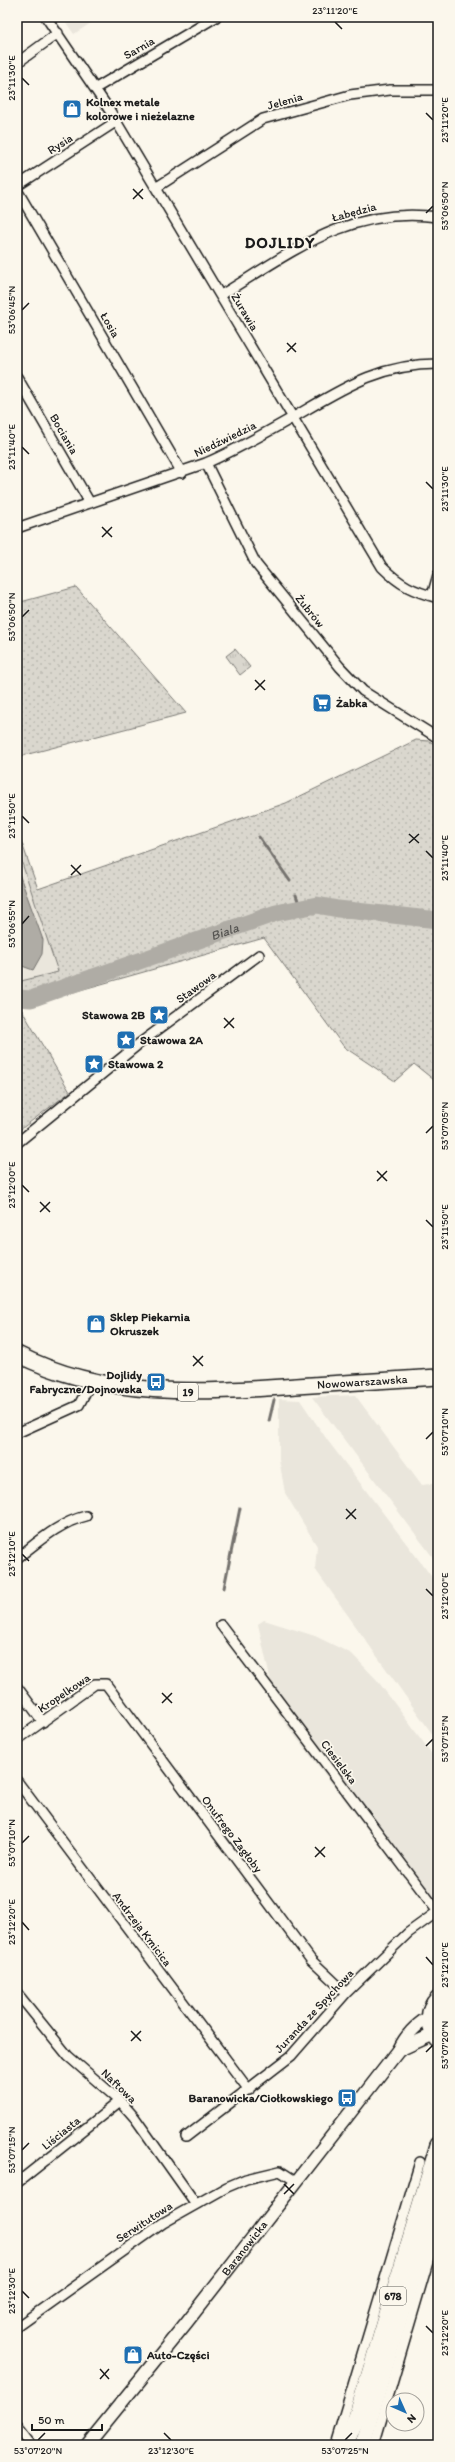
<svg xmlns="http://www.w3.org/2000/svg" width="455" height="2462" font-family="Itim,sans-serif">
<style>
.built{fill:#eae6dc}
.grass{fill:url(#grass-dots);stroke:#7b7a75}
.park{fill:url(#park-tufts);stroke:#7b7a75}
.water{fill:#afaca5;stroke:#74726e}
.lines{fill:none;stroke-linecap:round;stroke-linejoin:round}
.stream{stroke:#74726e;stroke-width:3}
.river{stroke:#afaca5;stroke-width:17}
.minor-casing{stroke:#1c1c1c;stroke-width:12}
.tertiary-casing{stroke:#1c1c1c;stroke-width:15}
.trunk-casing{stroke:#1c1c1c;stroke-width:18}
.minor{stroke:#fbf7ec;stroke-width:9}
.tertiary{stroke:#fbf7ec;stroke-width:12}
.trunk{stroke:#fbf7ec;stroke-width:15}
.ticks{fill:none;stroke:#1c1c1c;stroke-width:1.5}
.labels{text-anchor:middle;stroke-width:3.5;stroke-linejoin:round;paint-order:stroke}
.shield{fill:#fbf7ec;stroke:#5f5e5a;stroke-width:1}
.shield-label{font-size:11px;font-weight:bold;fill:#1c1c1c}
.street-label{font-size:12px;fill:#1c1c1c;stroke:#fbf7ec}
.poi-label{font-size:12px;font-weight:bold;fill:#1c1c1c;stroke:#fbf7ec;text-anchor:start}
.water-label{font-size:13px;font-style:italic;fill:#575653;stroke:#fbf7ec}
.district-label{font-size:16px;font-weight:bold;letter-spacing:1px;fill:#1c1c1c;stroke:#fbf7ec}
.neatline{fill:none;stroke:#1c1c1c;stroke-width:1.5}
.ticks-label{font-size:10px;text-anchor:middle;fill:#1c1c1c}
</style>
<defs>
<pattern id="grass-dots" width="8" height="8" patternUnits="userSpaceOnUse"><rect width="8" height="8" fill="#dad7ce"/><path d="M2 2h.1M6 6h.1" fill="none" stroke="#bab8b0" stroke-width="1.8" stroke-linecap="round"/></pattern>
<pattern id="park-tufts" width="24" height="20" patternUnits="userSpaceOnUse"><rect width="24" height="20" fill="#dad7ce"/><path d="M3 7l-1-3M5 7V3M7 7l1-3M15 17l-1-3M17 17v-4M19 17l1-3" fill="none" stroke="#bab8b0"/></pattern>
</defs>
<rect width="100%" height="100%" fill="#fbf7ec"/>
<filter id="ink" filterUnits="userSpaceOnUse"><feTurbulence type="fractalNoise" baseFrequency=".025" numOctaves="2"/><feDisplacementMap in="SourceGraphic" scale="8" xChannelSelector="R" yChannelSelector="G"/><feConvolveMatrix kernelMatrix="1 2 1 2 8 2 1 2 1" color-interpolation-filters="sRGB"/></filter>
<g filter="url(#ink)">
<path class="built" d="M62,17h38l-26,17z
M17,848l41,124 -41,10z
M355,1395l67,90 16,-2v81l-126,-167z
M279,1399l21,1 28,41 110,144v157l-123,-173 2,-23 -32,-53 -6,-34z
M264,1620l51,16 37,18 25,26 61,82v138l-8,10 -152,-196 -20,-90z"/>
<path class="grass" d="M76,587l110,126 -169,44v-154z
M416,740l13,1 9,5v334h-4l-20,-16 -19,17 -51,-34 -80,-109 -244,69 50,85 -53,40v-150l41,-10 -41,-124v-19l21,60 248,-86z"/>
<path class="park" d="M235,649l15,18 -10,8 -14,-19z"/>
<path class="water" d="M17,868l26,72 -1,14 -9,16 -11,-4 -5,-5z"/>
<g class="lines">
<path class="stream" d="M259,837l31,44
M296,895l4,12
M269,1421l5,-21
M224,1588l16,-80"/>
<path class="river" id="s1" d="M17,998l14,1 245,-86 41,-8 21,4 100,11"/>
<g class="minor-casing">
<path id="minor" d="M46,17l64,94 272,456c19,19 31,24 56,31
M17,63l41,-30
M96,88l120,-71
M17,186l100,-65
M157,187l106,-68 87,-24 40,-5h48
M17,190l165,283
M221,295c71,-43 129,-90 217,-78
M17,377l73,126
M206,463l50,101 84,103 23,24 75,47
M17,528l189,-65c30,-13 58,-29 86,-45 50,-29 86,-54 146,-54
M432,596l6,-21
M17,1143l123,-100 119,-88
M17,1433l62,-28 12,-23
M17,1558c21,-16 43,-36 69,-42
M221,1625l217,287
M17,1687l26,35
M17,1740l78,-56h11l205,276 35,33
M17,1781l232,309
M17,1993l51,63 52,45 15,17 61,86
M186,2137l105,-81 55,-63 62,-60 29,-21
M17,2183l103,-82
M17,2327l146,-104 64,-36 19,-8 34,-8 17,11
M17,2427l14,18
M335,2445l85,-283
M374,2445l64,-217"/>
</g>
<g class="tertiary-casing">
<g id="tertiary">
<path d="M399,2050l35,-16"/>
<path id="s2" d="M87,2445l99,-122 213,-273c7,-15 16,-24 30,-33"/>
</g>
</g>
<g class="trunk-casing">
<g id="trunk">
<path id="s3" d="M17,1354c88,45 183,39 279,32 47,-3 95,-6 142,-9"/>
<path d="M438,1998c-12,12 -11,29 0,42"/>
<path d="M345,2445l12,-31 81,-269"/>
<path d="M362,2445l76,-256"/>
</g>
</g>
<use href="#minor" class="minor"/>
<use href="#tertiary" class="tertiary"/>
<use href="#trunk" class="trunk"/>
</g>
</g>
<path class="ticks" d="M335,22l7,7M22,78l7,7M426,113l7,7M133,189l10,10M133,199l10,-10M426,213l7,-7M22,310l7,-7M287,343l9,9M287,352l9,-9M22,447l7,7M426,482l7,7M102,527l10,10M102,537l10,-10M22,617l7,-7M255,680l10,10M255,690l10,-10M22,816l7,7M409,834l10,9M409,843l10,-9M426,851l7,7M71,865l10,10M71,875l10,-10M22,924l7,-8M224,1018l10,10M224,1028l10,-10M426,1133l7,-7M377,1171l10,10M377,1181l10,-10M22,1185l7,7M40,1202l10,10M40,1212l10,-10M426,1220l7,7M193,1356l10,10M193,1366l10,-10M426,1439l7,-7M346,1509l10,10M346,1519l10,-10M22,1554l7,7M426,1589l7,7M162,1693l10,10M162,1703l10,-10M426,1746l7,-7M22,1843l7,-7M315,1847l10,10M315,1857l10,-10M22,1922l7,8M426,1957l7,8M131,2031l10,10M131,2041l10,-10M426,2052l7,-7M22,2150l7,-7M284,2184l10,10M284,2194l10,-10M22,2291l7,7M426,2326l7,7M100,2369l9,10M100,2379l9,-10M164,2433l7,7M38,2440l7,-7M345,2440l7,-7"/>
<defs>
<g id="shop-square" transform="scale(1)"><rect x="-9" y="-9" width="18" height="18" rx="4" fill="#1f6fb2" stroke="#fbf7ec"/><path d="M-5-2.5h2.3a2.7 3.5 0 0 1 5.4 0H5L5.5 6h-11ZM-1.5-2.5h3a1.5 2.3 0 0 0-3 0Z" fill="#fff"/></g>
<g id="supermarket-square" transform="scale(1)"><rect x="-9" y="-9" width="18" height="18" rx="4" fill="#1f6fb2" stroke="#fbf7ec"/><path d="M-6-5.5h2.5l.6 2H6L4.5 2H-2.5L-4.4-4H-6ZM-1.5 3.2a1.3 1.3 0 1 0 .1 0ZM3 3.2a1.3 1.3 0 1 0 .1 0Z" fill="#fff"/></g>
<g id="sight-square" transform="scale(1)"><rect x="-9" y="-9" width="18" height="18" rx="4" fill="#1f6fb2" stroke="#fbf7ec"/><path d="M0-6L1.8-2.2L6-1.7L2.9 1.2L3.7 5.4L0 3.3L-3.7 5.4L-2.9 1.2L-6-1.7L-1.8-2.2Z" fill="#fff"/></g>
<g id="bus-square" transform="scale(1)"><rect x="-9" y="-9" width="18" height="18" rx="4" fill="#1f6fb2" stroke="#fbf7ec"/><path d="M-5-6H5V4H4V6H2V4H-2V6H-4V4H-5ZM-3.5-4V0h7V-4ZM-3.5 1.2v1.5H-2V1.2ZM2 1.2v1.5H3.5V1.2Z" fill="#fff"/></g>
</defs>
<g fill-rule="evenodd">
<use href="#shop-square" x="72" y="109"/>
<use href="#supermarket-square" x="322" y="703"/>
<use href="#sight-square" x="159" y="1015"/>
<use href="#sight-square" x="126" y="1040"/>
<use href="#sight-square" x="94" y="1064"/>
<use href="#shop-square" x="96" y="1324"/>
<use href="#bus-square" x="156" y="1382"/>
<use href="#bus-square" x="347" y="2098"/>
<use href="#shop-square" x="133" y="2355"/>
</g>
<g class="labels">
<g class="shield">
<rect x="178" y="1383" width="20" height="18" rx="3"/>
<rect x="380" y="2287" width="26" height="18" rx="3"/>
</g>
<g class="shield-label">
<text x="188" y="1396">19</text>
<text x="393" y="2300">678</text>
</g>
<g class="street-label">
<text transform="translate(139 48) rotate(-30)" y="4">Sarnia</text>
<text transform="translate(285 101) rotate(-16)" y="4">Jelenia</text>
<text transform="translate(60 144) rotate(-33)" y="4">Rysia</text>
<text transform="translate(354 212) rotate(-15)" y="4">Łabędzia</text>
<text transform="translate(245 312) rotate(59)" y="4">Żurawia</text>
<text transform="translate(110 325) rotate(60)" y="4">Łosia</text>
<text transform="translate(64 434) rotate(60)" y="4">Bociania</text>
<text transform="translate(225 439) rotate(-26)" y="4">Niedźwiedzia</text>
<text transform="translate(310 611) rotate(51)" y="4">Żubrów</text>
<text transform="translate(196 987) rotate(-36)" y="4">Stawowa</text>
<text dy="4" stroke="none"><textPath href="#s3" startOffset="351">Nowowarszawska</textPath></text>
<text transform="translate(64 1693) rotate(-34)" y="4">Kropelkowa</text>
<text transform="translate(339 1762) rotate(53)" y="4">Ciesielska</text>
<text transform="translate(232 1834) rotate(53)" y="4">Onufrego Zagłoby</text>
<text transform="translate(142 1929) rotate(53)" y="4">Andrzeja Kmicica</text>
<text transform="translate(314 2011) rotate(-47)" y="4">Juranda ze Spychowa</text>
<text transform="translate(119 2086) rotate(44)" y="4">Naftowa</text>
<text transform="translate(61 2133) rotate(-39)" y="4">Liściasta</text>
<text transform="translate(144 2222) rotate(-33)" y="4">Serwitutowa</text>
<text dy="4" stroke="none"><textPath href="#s2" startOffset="252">Baranowicka</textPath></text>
</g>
<g class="poi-label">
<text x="86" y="106">Kolnex metale<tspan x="86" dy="14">kolorowe i nieżelazne</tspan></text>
<text x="336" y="707">Żabka</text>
<text x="145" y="1019" text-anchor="end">Stawowa 2B</text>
<text x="140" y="1044">Stawowa 2A</text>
<text x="108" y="1068">Stawowa 2</text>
<text x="110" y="1321">Sklep Piekarnia<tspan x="110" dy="14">Okruszek</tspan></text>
<text x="142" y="1379" text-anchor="end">Dojlidy<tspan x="142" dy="14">Fabryczne/Dojnowska</tspan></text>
<text x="333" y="2102" text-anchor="end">Baranowicka/Ciołkowskiego</text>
<text x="147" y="2359">Auto-Części</text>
</g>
<g class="water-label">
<text dy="5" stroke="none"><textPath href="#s1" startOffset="219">Biala</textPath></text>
</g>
<g class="district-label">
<text x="280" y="248">DOJLIDY</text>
</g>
</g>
<rect width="455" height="2462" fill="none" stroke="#fbf7ec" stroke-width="44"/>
<g transform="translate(405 2412) rotate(135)"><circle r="19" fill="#fbf7ec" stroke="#a29f99"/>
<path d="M0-3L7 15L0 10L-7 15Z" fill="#1f6fb2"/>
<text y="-6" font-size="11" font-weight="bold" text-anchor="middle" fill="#1c1c1c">N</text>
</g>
<path d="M32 2424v6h70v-6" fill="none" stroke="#1c1c1c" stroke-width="2"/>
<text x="38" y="2424" font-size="12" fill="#1c1c1c" stroke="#fbf7ec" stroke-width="3" paint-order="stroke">50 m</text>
<rect x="22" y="22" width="411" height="2418" class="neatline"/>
<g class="ticks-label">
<text x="335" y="14">23°11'20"E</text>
<text transform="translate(11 78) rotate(-90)" y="4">23°11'30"E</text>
<text transform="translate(444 120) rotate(-90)" y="4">23°11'20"E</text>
<text transform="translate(444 206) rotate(-90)" y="4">53°06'50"N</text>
<text transform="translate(11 310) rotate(-90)" y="4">53°06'45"N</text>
<text transform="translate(11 447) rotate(-90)" y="4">23°11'40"E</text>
<text transform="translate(444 489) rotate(-90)" y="4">23°11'30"E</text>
<text transform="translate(11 617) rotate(-90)" y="4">53°06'50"N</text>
<text transform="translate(11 816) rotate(-90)" y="4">23°11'50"E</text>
<text transform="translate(444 858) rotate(-90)" y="4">23°11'40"E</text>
<text transform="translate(11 924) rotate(-90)" y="4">53°06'55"N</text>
<text transform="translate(444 1126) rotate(-90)" y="4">53°07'05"N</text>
<text transform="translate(11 1185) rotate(-90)" y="4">23°12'00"E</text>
<text transform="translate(444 1227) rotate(-90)" y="4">23°11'50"E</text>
<text transform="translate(444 1432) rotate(-90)" y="4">53°07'10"N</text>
<text transform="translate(11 1554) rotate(-90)" y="4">23°12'10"E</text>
<text transform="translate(444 1596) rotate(-90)" y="4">23°12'00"E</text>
<text transform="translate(444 1739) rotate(-90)" y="4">53°07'15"N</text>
<text transform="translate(11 1843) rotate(-90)" y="4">53°07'10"N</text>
<text transform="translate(11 1922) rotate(-90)" y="4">23°12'20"E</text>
<text transform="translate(444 1965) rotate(-90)" y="4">23°12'10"E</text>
<text transform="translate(444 2045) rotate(-90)" y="4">53°07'20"N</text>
<text transform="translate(11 2150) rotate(-90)" y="4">53°07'15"N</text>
<text transform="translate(11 2291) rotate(-90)" y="4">23°12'30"E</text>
<text transform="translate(444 2333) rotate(-90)" y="4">23°12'20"E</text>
<text x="38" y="2454">53°07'20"N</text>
<text x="171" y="2454">23°12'30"E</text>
<text x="345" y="2454">53°07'25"N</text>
</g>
</svg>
